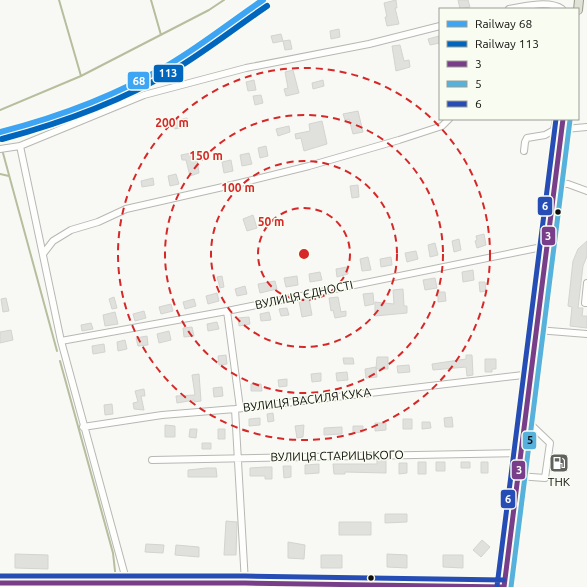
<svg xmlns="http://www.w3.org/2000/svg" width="587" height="587" font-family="Ubuntu,sans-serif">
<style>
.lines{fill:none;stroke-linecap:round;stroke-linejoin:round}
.stream{stroke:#b6be9d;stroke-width:2}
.building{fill:#e0e1dc;stroke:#d3d4d0}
.minor-casing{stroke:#b7b8b4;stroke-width:8}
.major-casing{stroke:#989c88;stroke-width:10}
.minor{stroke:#fefefd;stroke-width:6}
.major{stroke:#e0e1d7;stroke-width:8}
.bus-1-casing{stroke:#f9fcf1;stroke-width:8}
.bus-2-casing{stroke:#f9fcf1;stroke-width:8}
.bus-3-casing{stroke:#f9fcf1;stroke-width:8}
.bus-1{stroke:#783e89;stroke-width:5}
.bus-2{stroke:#56b1dc;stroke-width:5}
.bus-3{stroke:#264db5;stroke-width:5}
.rail-1-casing{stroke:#f9fcf1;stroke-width:9}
.rail-2-casing{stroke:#f9fcf1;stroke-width:9}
.rail-1{stroke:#3ea5f4;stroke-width:6}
.rail-2{stroke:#0065bd;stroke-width:6}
.ring{fill:none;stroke:#d62828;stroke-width:2;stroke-dasharray:7 5}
.bus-dot{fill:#0f100c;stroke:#f9fcf1;stroke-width:1.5}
.labels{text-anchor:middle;stroke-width:3;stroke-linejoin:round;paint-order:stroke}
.street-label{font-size:12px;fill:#0f100c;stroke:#f9fcf1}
.poi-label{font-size:12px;fill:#0f100c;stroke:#f9fcf1}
.centre{fill:#d62828;stroke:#f9fcf1;stroke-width:2}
.ring-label{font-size:12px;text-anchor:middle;font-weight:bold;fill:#d62828;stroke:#f9fcf1;stroke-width:3;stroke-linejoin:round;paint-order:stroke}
.line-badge{stroke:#f9fcf1;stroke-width:1.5}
.badge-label{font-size:11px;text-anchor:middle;font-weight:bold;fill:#fff}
.pale-badge-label{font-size:11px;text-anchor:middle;font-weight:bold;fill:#111}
</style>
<rect width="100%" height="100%" fill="#f8f9f4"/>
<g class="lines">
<path class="stream" d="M59,0l22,76
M151,0l10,35
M0,110l81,-34 128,-66 15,-10
M3,153l54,198
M0,174l9,2
M60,361l53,192 3,27"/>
</g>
<path class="building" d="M396,0l1,8h-2l4,16 -12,2 -2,-9h2l-3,-14z
M458,0h10l2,7 -10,2z
M339,29l1,8 -9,2 -1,-8z
M281,34l2,7 -10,2 -2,-7z
M439,36l1,7 -10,2 -2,-6z
M290,40l2,9 -7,1 -2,-9z
M400,45l4,16 5,-1 1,7 -14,4 -4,-25z
M293,70l6,23 -13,3 -2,-7 4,-1 -3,-16z
M254,80l2,10 -8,1 -2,-9z
M323,80l1,6 -11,3 -1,-6z
M261,95l2,8 -8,2 -2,-9z
M358,111l5,21 -10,2 -4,-15 -4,1 -2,-6z
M187,118l2,8 -14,3 -2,-8z
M322,121l5,23 -23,7 -3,-13 -5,1 -1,-5 15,-3 -1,-7z
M289,126l1,6 -12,4 -2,-7z
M266,146l2,10 -8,2 -2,-10z
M196,152l3,21 -9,3 -4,-16h-4l-1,-5z
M249,153l3,11 -10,2 -2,-11z
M231,160l2,11 -9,2 -2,-11z
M176,174l3,10 -9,2 -2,-10z
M153,178l1,7 -12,2 -1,-6z
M358,185l1,12 -7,1 -2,-12z
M253,215l4,13 -10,3 -4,-12z
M484,234l2,11 -9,3 -2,-7 2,-1 -1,-4z
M459,239l2,11 -7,2 -2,-11z
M587,241v15l-4,10 -5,42h5l-1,8h5v12l-17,-2 2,-19 -4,-1 5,-45 5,-12z
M435,243l3,12 -8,2 -2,-12z
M416,251l2,8 -11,3 -2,-9z
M368,257l3,13 -9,1 -2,-12z
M391,257l1,8 -11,2 -1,-8z
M347,267l1,7 -11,3 -1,-8z
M473,270l1,10 -11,2 -1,-10z
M320,272l2,8 -12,2 -1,-8z
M222,276l2,11 -4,1 -3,-11z
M297,276l1,9 -12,2 -2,-9z
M435,278l2,10 -12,2 -2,-10z
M275,281l2,8 -17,4 -2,-9z
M479,282h6l1,9 -6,1z
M245,286l2,8 -10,2 -2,-7z
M403,289l1,17h3v7l-32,3v-14l19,2 -1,-14z
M438,292h7l1,9 -8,1z
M217,293l2,8 -11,3 -2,-8z
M373,293l1,11 -9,2 -2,-12z
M114,297l3,11 -5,1 -3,-10z
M338,297l3,15 5,-1v5l-11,2 -2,-8 -2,1 -2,-13z
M6,298l3,13 -6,1 -2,-13z
M194,299l2,7 -11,3 -2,-7z
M309,299l3,16 -10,2 -3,-16z
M171,304l2,7 -12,3 -2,-7z
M287,308l2,7 -8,1 -2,-7z
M144,311l2,7 -11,3 -2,-7z
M115,312l3,12 -13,2 -2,-11z
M269,312l2,8 -10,1 -1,-7z
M249,317l1,7 -11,2 -1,-8z
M217,322l2,7 -11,2 -1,-7z
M91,323l2,6 -11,2 -1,-6z
M192,327l2,9 -10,1 -1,-9z
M11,330l2,10 -13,3v-11z
M169,331l2,9 -12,3 -2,-9z
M147,336l1,9 -10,1 -2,-8z
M125,340l2,9 -9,2 -1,-9z
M104,344l1,8 -12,2 -1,-8z
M226,355l1,9 -8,1 -1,-9z
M466,355h6l1,20 -6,1 -1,-9 -33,3 -1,-6 34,-5z
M377,357h11v12h-12z
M343,358h10l1,6h-10z
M485,359h11v10h-4v3h-7z
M409,365l1,7 -12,1 -1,-7z
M376,367l1,10 -11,1 -1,-9z
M347,372l1,8 -11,1 -1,-8z
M321,373v8l-9,1 -1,-8z
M199,374l2,27 -7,1v-2l-17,3 -1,-7 19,-1 -3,-20z
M287,379v7l-8,1 -1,-7z
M251,384h10l1,7h-11z
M222,387l1,9 -9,1 -1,-9z
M144,389l1,7h-4l3,14 -10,-1 -1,-6 5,-1 -3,-11z
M112,404l1,10 -8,1 -1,-10z
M273,413l1,8 -6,1 -1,-8z
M452,417l1,10h-8l-1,-9z
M260,418v7l-11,1v-7z
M403,419h9v10h-9z
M422,422h8l1,6 -9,1z
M375,423h11v7l-11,1z
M165,425l10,1v11h-10z
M304,425l-1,12 -6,1 -2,-12z
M353,426h10v6l-10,1z
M342,427v7l-18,1v-7z
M190,429h7l-1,9 -7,-1z
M218,429h7v10h-7z
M202,443h9v6h-9z
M377,460h9v13l-41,-1v2h-11l-1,-10h44z
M418,462h8v12h-8z
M436,462h9v9h-9z
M461,462h9v6h-9z
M481,462h7v11h-7z
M399,463h8v10l-8,1z
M319,464v9l-14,1v-9z
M283,466h8v11l-7,1z
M265,467h7v12h-7v-3h-15v-8z
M207,468h9l1,9h-29v-7z
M385,514h22v8l-22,1z
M226,521l11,1 -1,33h-12z
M339,522h32v13h-32z
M482,540l8,7 -9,10 -8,-7z
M288,542l17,3 -1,14 -16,-1z
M146,544l18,1 -1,8 -18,-1z
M176,545l23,2v10l-24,-2z
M15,554l33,1v14l-33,-1z
M387,554l20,1v13l-20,-1z
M321,555h21v13h-21z
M443,555h20v13l-20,-1z"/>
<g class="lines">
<g class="minor-casing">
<path id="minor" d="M509,9c15,-3 41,-9 53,0
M556,119l-2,11 33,-3
M20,146l41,195 66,242
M0,149l20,-3 124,-51 102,-27 123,-24 71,-18
M524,151l1,-9 2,-4 18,-3 9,-5
M555,183l13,1 19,7
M43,254l10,-13 18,-11 27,-8 28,-13 110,-25 73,-18 90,-26 43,-14 7,-7
M587,283l-2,20h2
M227,311l13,97
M537,330l50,4
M61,341l166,-30 320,-65
M235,409l10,174
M83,427l79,-12 73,-6 297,-35
M152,460l369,-7
M518,476l27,2 5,-35 -24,-23"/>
</g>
<g class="major-casing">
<path id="major" d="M578,10l1,-10
M0,583h245l259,4
M504,587l28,-213 31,-255"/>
</g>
<use href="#minor" class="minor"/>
<use href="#major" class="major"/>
<g class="bus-1-casing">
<path id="bus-1" d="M0,583h245l259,4
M504,587l59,-468"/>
</g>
<g class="bus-2-casing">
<path id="bus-2" d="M511,587l59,-467"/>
</g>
<g class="bus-3-casing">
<path id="bus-3" d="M0,576h245l259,4
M497,586l59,-467"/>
</g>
<use href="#bus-1" class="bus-1"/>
<use href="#bus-2" class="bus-2"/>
<use href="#bus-3" class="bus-3"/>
<g class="rail-1-casing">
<path id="rail-1" d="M0,132c59,-15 117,-37 170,-68 32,-19 62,-43 93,-64"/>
</g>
<g class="rail-2-casing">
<path id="rail-2" d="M2,139c60,-16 118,-37 172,-69 32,-19 62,-43 93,-64"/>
</g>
<use href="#rail-1" class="rail-1"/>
<use href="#rail-2" class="rail-2"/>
</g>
<g class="ring">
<circle cx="304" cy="254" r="46"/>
<circle cx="304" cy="254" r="93"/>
<circle cx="304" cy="254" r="139"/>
<circle cx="304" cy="254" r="186"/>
</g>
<defs>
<g id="fuel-square" transform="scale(1)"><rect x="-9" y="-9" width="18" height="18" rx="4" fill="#61625d" stroke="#f9fcf1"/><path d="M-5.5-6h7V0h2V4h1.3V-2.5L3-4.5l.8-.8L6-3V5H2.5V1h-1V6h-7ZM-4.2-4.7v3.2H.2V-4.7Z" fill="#fff"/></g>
</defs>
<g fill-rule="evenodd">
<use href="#fuel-square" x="559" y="463"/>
</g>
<g class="bus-dot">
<circle cx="558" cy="212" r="3.5"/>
<circle cx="371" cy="578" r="3.5"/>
</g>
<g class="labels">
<g class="street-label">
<text transform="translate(304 295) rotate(-12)" y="4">ВУЛИЦЯ ЄДНОСТІ</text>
<text transform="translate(307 400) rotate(-7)" y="4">ВУЛИЦЯ ВАСИЛЯ КУКА</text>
<text transform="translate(337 456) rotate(-1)" y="4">ВУЛИЦЯ СТАРИЦЬКОГО</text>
</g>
<g class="poi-label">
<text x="559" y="486">ТНК</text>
</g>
</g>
<circle cx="304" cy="254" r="6" class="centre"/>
<g class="ring-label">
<text x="172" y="127">200 m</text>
<text x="206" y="160">150 m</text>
<text x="238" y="192">100 m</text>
<text x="271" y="226">50 m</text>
</g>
<g class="line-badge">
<rect x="153" y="64" width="31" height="19" rx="4" fill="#0065bd"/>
<rect x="127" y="71" width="23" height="19" rx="4" fill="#3ea5f4"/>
<rect x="537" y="196" width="16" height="20" rx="4" fill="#264db5"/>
<rect x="541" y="226" width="15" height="20" rx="4" fill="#783e89"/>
<rect x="522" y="431" width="15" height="19" rx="4" fill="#56b1dc"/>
<rect x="511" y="460" width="15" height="20" rx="4" fill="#783e89"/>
<rect x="500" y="489" width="16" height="20" rx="4" fill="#264db5"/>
</g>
<g class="badge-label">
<text x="168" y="77">113</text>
<text x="139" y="85">68</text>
<text x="545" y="210">6</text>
<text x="548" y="240">3</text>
<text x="519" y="474">3</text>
<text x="508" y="503">6</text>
</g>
<g class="pale-badge-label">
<text x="530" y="444">5</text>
</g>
<rect x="439" y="8" width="140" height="112" fill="#f9fcf1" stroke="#9b9e95"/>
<rect x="447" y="21" width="20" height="6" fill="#3ea5f4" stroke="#9b9e95"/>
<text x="475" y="28" font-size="12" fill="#0f100c">Railway 68</text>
<rect x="447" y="41" width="20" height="6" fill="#0065bd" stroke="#9b9e95"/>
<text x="475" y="48" font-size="12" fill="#0f100c">Railway 113</text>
<rect x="447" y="61" width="20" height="6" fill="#783e89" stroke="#9b9e95"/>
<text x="475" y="68" font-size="12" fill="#0f100c">3</text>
<rect x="447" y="81" width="20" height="6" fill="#56b1dc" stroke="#9b9e95"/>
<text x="475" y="88" font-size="12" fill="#0f100c">5</text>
<rect x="447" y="101" width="20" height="6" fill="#264db5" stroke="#9b9e95"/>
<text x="475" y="108" font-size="12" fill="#0f100c">6</text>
</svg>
